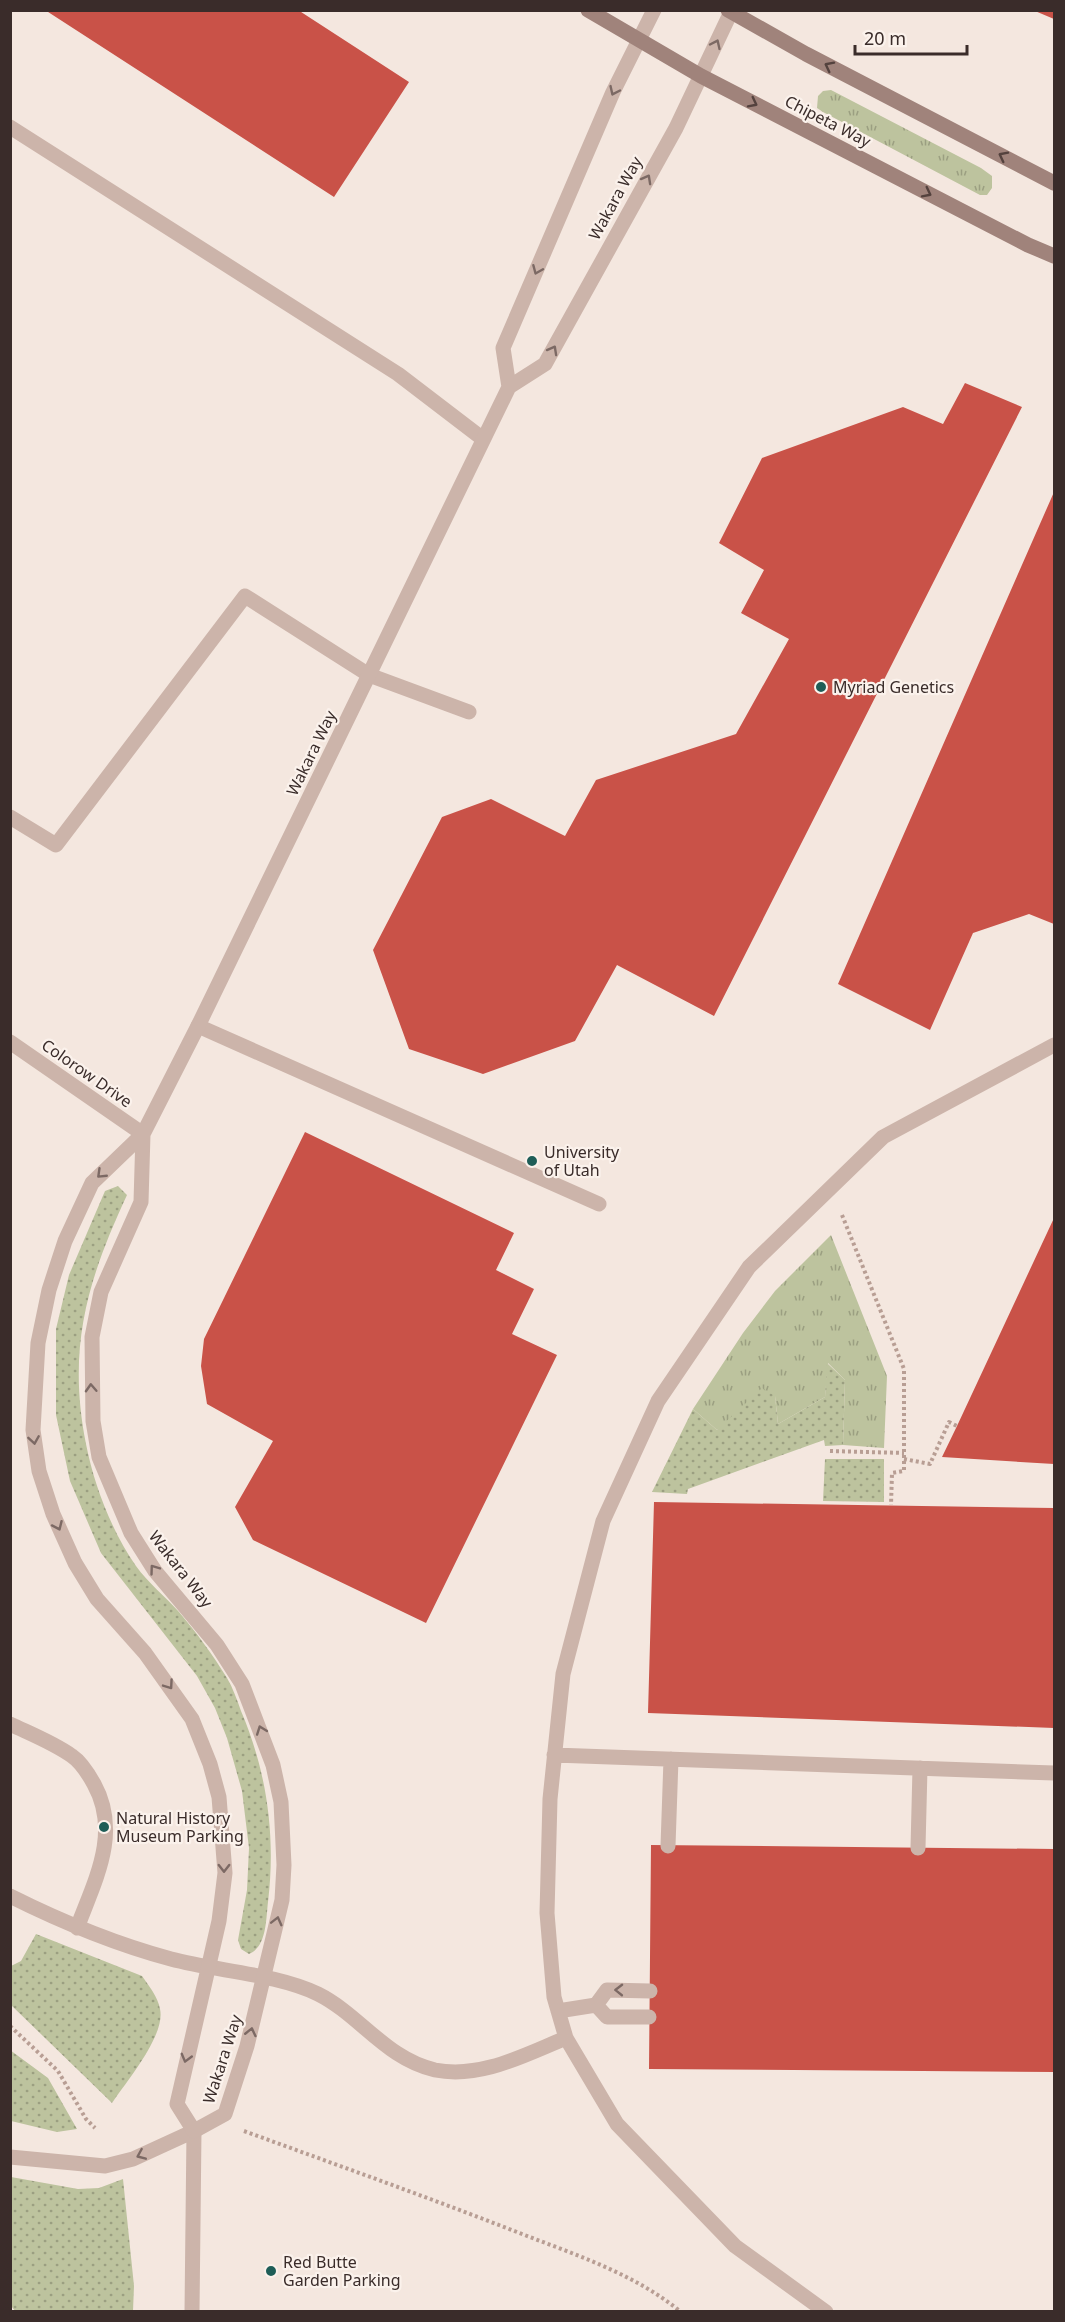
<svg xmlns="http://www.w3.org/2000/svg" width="1065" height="2322" font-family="'Noto Sans',sans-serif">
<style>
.grass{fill:url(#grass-tufts)}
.garden{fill:url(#garden-dots)}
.building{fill:#c95248}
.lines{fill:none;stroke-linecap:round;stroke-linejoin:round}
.path{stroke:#b89e94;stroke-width:4;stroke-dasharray:3 3;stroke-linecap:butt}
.lane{stroke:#ccb4aa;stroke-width:15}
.street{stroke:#ccb4aa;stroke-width:15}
.secondary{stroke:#a0837b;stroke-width:15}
.oneway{stroke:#7c6964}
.oneway2{stroke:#54423e}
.poi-dot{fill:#1e5d57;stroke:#fbf2ec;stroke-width:2}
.labels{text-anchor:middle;stroke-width:4.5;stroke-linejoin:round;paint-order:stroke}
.street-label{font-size:16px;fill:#3a2c2a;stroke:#fbf2ec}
.poi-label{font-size:16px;fill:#3a2c2a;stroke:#fbf2ec;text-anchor:start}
</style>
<defs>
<pattern id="grass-tufts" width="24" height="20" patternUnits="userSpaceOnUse" patternTransform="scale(1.5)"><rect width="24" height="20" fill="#bdc39e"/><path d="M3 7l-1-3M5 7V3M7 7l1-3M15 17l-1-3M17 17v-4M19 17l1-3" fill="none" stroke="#9b9f81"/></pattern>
<pattern id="garden-dots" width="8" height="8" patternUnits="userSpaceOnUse" patternTransform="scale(1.5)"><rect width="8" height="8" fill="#bdc39e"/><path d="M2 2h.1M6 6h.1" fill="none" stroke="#9b9f81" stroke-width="1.8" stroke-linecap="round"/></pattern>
</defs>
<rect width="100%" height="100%" fill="#f4e7df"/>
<path class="grass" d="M831,90l150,78 11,8v12l-5,7h-7l-157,-83 -6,-4 1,-12 5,-5z
M831,1235l56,141 -3,72 -41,-3 2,-65 -17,-17 -3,34 -47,27 -3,-28 -58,34 -24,-21 50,-76 32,-42z"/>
<path class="garden" d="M118,1186l9,9c-40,86 -60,153 -41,249 8,41 26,88 50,122 12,17 29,30 43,46 17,20 34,43 48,66 6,10 10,22 14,33 26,61 35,125 27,191 -2,16 -1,45 -19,52l-8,-5 -3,-9 9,-50 2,-42 -7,-57 -15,-53 -12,-30 -18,-32 -96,-123 -31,-72 -14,-66v-86l13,-54 36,-84z
M827,1363l18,17 -2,65 -18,1 -1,-6 -136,49 -1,5 -35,-2 41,-83 24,21 45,-42 13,8 3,28 47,-27z
M825,1459h59v43l-61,-1z
M36,1934l106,42c7,10 16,21 18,33 6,26 -34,73 -48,94l-101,-98v-39l10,-5z
M10,2050l38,28 29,51 -20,3 -46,-11z
M11,2177l67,12 21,-1 24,-9 11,107 -1,25 -117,1 -5,-6z"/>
<path class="building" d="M45,10h253l111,72 -75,115z
M1035,10h19v9l-19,-8z
M965,383l57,24 -308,609 -97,-51 -42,76 -92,33 -74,-25 -36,-99 69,-133 49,-18 74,37 31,-56 140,-46 53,-95 -48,-26 23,-43 -45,-27 43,-85 141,-51 40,17z
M1054,492v432l-25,-10 -56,19 -43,97 -92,-46z
M305,1132l209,101 -18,37 38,19 -22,45 45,21 -131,268 -173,-83 -18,-33 38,-66 -66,-37 -6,-38 3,-27z
M1054,1218v246l-112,-7 15,-31z
M654,1502l400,6v220l-406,-15z
M651,1845l403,4v223l-405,-3z"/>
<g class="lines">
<path class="path" d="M842,1215l62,154v102l-12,2 -1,32
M830,1451l74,2
M904,1459l26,5 19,-42 8,4
M10,2026l48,45 28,48 9,9
M244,2131c93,34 186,67 278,103 54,21 113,40 159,78"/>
<path class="lane" d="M10,127l388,247 85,65
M10,817l46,28 189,-249 124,79 100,37
M198,1026l401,178
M10,1724c21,10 44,19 62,32 9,6 17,19 22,28 27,49 1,96 -17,144
M554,1755l500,18
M668,1846l3,-87
M918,1848l2,-80
M10,1896c52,26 105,48 161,63 45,12 106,15 147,35 42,21 68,65 117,76 46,9 89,-15 131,-32
M596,2005l11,12h42
M558,2011l38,-6 11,-15 43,1
M10,2157l95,9 28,-7 61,-28 -2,181
M826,2312l-91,-66 -118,-122 -51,-86 -12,-41 -7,-84 3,-114 13,-125 40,-153 55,-120 91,-134 134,-130 171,-92"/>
<path class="street" d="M509,387l-6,-39 110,-256 41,-82
M10,1042l133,92
M143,1134l-2,68 -40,90 -9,45 1,84 6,36 32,76 24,38 62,74 25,39 31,81 8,37 3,63 -2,35 -35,146 -22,68 -31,17 -17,-27 42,-183 6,-48 -6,-76 -9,-33 -18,-45 -47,-66 -48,-54 -22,-36 -22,-49 -14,-43 -6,-41 5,-87 11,-53 16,-49 27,-58 51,-49 55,-108 311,-639 36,-23 131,-236 55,-116"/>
<path class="secondary" d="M588,10l113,66 327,169 26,11
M728,10l78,44 248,129"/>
</g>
<defs><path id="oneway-chevron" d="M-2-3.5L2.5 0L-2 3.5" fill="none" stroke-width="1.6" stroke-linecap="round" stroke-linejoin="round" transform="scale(1.5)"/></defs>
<g class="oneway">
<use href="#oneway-chevron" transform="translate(716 44) rotate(-65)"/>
<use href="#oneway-chevron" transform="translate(614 91) rotate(115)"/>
<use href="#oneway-chevron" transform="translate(647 179) rotate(-61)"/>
<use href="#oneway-chevron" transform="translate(537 270) rotate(113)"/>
<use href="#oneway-chevron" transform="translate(553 350) rotate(-61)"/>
<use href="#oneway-chevron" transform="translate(101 1174) rotate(136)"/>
<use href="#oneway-chevron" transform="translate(91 1388) rotate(-93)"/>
<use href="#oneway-chevron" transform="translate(34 1440) rotate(81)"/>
<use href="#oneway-chevron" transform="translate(58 1526) rotate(66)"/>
<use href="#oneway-chevron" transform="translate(154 1569) rotate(-126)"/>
<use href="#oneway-chevron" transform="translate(169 1685) rotate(55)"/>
<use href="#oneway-chevron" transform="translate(261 1730) rotate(-110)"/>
<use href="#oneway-chevron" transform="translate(224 1868) rotate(90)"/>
<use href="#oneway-chevron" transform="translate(277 1921) rotate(-76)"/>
<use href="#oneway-chevron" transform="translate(619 1990) rotate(-179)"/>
<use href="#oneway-chevron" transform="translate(251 2032) rotate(-77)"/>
<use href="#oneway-chevron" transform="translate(186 2058) rotate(105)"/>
<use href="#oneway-chevron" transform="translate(141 2155) rotate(157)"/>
</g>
<g class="oneway2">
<use href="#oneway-chevron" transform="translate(829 66) rotate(-153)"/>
<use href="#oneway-chevron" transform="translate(753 103) rotate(27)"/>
<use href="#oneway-chevron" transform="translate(1003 156) rotate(-153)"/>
<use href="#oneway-chevron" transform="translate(927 193) rotate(27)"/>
</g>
<g class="poi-dot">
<circle cx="821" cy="687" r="6"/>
<circle cx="532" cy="1161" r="6"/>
<circle cx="104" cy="1827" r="6"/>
<circle cx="271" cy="2271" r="6"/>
</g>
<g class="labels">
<g class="street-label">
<text transform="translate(828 121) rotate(27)" y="6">Chipeta Way</text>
<text transform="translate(615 198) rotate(-61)" y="6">Wakara Way</text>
<text transform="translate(311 753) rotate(-64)" y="6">Wakara Way</text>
<text transform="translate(87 1073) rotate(35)" y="6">Colorow Drive</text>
<text transform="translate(181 1569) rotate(52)" y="6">Wakara Way</text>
<text transform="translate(222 2059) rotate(-72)" y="6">Wakara Way</text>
</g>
<g class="poi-label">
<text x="833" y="693">Myriad Genetics</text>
<text x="544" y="1158">University<tspan x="544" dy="18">of Utah</tspan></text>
<text x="116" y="1824">Natural History<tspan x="116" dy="18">Museum Parking</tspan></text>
<text x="283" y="2268">Red Butte<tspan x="283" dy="18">Garden Parking</tspan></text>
</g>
</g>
<rect width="1065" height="2322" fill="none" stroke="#3a2c2a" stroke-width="24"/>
<path d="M855 45v9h112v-9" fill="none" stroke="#3a2c2a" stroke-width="3"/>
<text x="864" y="45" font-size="18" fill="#3a2c2a" stroke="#fbf2ec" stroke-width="4.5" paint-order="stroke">20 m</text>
</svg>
